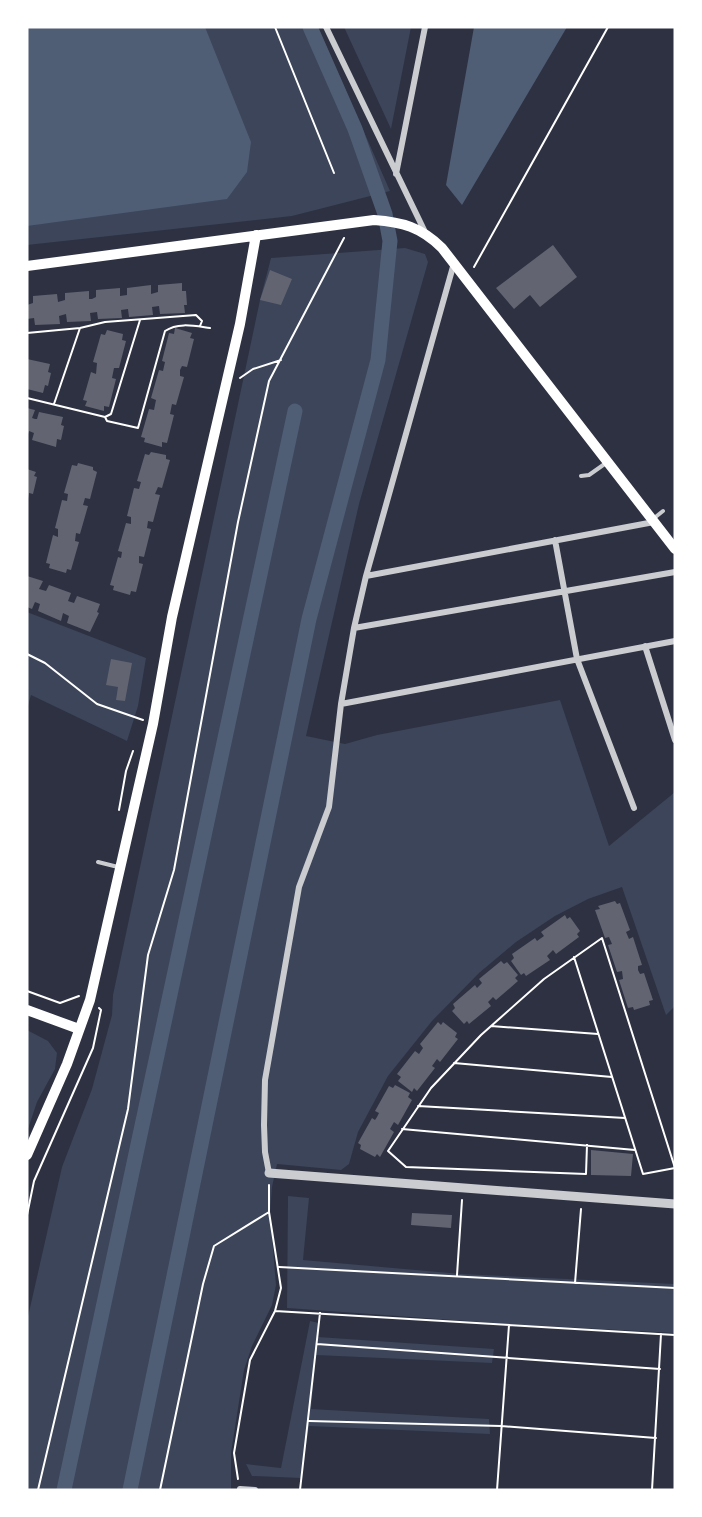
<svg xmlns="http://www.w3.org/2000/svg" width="702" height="1517" font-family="'PT Sans',sans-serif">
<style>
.green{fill:#3c4559}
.water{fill:#4f5d75}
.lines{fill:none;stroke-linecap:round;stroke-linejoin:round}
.canal{stroke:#4f5d75;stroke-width:15}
.building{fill:#626471}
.path{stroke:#fff;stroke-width:2}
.service{stroke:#caccd0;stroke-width:4}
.minor{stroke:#caccd0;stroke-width:6}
.tertiary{stroke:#caccd0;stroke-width:9}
.secondary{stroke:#fff;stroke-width:10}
</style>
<rect width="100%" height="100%" fill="#2d3142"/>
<path class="green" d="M27,27h291l72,164 -98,25 -265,29z
M344,27h67l-20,102z
M405,248l20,6 3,8 -69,242 -53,232 39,8 32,-9 183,-35 49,146 66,-54v214l-9,9 -44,-128 -34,12 -33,17 -39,26 -37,31 -47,48 -44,55 -30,56 -9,32 -8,6 -64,-6 -5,23 -2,26 6,72 -4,20 -20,41 -8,24 -13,83v37h-204v-169l35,-154 30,-78 20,-74 1,-20 147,-695 11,-42z
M27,612l119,46 -8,48 -11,35 -96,-46 -4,14z
M27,1030l21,11 9,12 -2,16 -18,33 -10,30z
M288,1196l21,2 -6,62 158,14 214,10v49l-167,-9 -221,-16z
M310,1321l9,2 -1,14 176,12 -2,14 -176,-8 -5,54 178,10 1,15 -181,-8 -8,52 -49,-2 -6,-12 35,4z"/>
<path class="water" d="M27,27h178l46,115 -4,30 -20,27 -200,27z
M474,27h93l-105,178 -16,-20z"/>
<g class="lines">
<path class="canal" d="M64,1490l231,-1079
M130,1490l179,-871 69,-259 12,-119 -5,-27 -30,-85 -45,-102"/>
</g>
<path class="building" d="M553,245l24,32 -37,30 -10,-12 -16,14 -18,-21z
M270,270l22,9 -11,26 -21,-5z
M182,283v8h4l1,14h-3l1,8 -25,1 -1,-8 -7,1 1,8 -24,2 -1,-8 -7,1 1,8 -24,1 -1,-7 -7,1 1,8 -24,1 -1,-8 -7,2 1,8 -25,1 -1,-7 -7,1v-14l6,-2v-7l24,-2 1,8 7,-2v-7l24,-2v8h3l4,-2v-7l24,-2v8l7,-1v-7l24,-3v9l7,-2v-7z
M175,328l17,5 -2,5 4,1 -7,28 -5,-1 -2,4v6l4,1 -8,28 -4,-1 -2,10 4,1 -7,28 -5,-1v5l-18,-5 1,-4 -4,-1 8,-28 5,1 2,-10 -5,-2 8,-28 4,1 2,-9 -3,-1 7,-28 5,1z
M107,330l16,4 -1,6 4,1 -7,27h-5l-2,10 4,1 -7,28 -5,-1v5l-19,-5 2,-5 -4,-1 8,-28 5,2 1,-11 -4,-1 8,-28 4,1z
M27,359l23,5 -2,8 3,1 -3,13 -3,-1 -2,8 -16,-4z
M27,408l8,2 -3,8 3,1h2l2,-7 24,5 -2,8 3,1 -3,14 -4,-1 -1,8 -24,-7 2,-7 -5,-2 -2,6z
M151,452l15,3v4l4,1 -8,28 -4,-1 -3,7 5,1 -7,27 -5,-1 -1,7 4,1 -7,28 -5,-1v7l4,1 -7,28 -5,-1 -1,4 -17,-5 1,-4 -4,-1 8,-28 3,1 1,-6 -4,-1 8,-28 5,1v-7l-4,-1 7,-28 5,1 2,-7 -4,-1 8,-27 4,1z
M78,463l15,4v3l4,2 -7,27 -5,-1 -2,7 5,1 -8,28 -4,-1 -1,8 4,1 -8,28 -4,-1 -1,4 -17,-5 1,-4 -4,-1 7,-28 5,2v-8l-3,-1 7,-28 5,1 1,-7 -4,-1 8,-28 5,1z
M27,469l9,3 -2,4 3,1 -4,17 -4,-1 -1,6z
M27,576l16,5 -4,8 7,2 3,-6 22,8 -3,8 6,2 3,-7 23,8 -3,8 2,1 -9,19 -23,-9 2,-7 -6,-3 -2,8 -23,-10 2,-7 -5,-2 -3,7 -5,-2z
M111,659l21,4 -7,38 -9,-1 2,-13 -12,-2z
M615,901l2,3 3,-1 10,27 -4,2 3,7 4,-2 9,28 -4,1v4l2,4 4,-1 9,27 -4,1 1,4 -16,5 -1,-3 -5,1 -9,-28 4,-1 -1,-8 -5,1 -9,-27 4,-1 -3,-7 -4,1 -10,-28 5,-1 -2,-3z
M565,915l2,4 3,-2 10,14 -3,3 2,3 -23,17 -3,-4 -6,6 3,4 -24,16 -2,-3 -3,2 -10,-14 3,-3 -2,-4 23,-16 2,3 7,-5 -3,-4z
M501,961l3,3 3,-2 11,13 -3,3 3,3 -22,19 -3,-3 -5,5 3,4 -22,18 -2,-3 -3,3 -12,-13 3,-3 -2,-4 22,-19 2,3 5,-5 -3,-4z
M438,1022l3,3 2,-3 14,11 -2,4 3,2 -18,23 -3,-3 -5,7 3,2 -18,23 -3,-3 -2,4 -14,-11 3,-4 -4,-3 18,-23 4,3 4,-6 -3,-4z
M395,1085l15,8 -2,4 4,3 -14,25 -4,-3 -4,7 4,3 -14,25 -3,-3 -2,3 -15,-8 1,-4 -3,-2 14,-25 3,2 2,-3 2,-4 -4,-2 14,-25 4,2z
M591,1150l42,4 -2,22 -40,-1z
M412,1213l40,2 -1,13 -40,-3z"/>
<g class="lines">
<path class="path" d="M275,27l59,146
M474,267l134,-240
M140,320l-29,94 -6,3 2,4 31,7 27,-97c13,-9 30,-5 45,-3
M27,333l53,-5 25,-6 91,-7 6,6 -2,5
M240,378l13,-9 28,-9
M27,398l78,19
M54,404l26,-76
M27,654l18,9 52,41 46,16
M119,810l7,-39 7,-20
M574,957l69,217 32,-6
M27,991l33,12 19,-7
M491,1026l107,8
M454,1063l158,14
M418,1106l207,12
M402,1129l233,21
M587,1145l-1,29 -180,-7 -18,-16 43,-63 50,-53 63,-56 58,-41 73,230
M27,1215l7,-34 59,-133 8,-38 -2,-2
M279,1267l396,21
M457,1275l5,-75
M575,1283l6,-74
M275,1311l400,24
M317,1344l343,25
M309,1421l192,5 155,12
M238,1479l-4,-26 16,-93 25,-49 6,-23 -12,-76v-27
M38,1490l90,-381 20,-154 26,-85 64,-348 31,-141 75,-143
M160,1490l43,-206 11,-38 55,-34
M300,1490l20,-177
M497,1490l12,-165
M652,1490l9,-156"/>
<path class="service" d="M581,476l8,-1 17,-12
M653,519l10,-8
M98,862l20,5"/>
<path class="minor" d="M326,27l99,205
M396,174l29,-147
M555,540l22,119 57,149
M366,576l288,-54
M354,628l321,-56
M645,646l30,94
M341,704l334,-63
M269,1173l-4,-21 -1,-27 1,-45 34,-193 30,-80 12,-103 13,-76 12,-52 88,-313
M240,1489l15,1"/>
<path class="tertiary" d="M269,1173l406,31"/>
<path class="secondary" d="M27,266l347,-46c28,2 47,7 68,28l233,301
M27,1010l52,19
M27,1155l40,-91 23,-64 63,-276 19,-107 68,-293 16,-89"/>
</g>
<rect width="702" height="1517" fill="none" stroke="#ffffff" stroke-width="57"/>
</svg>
